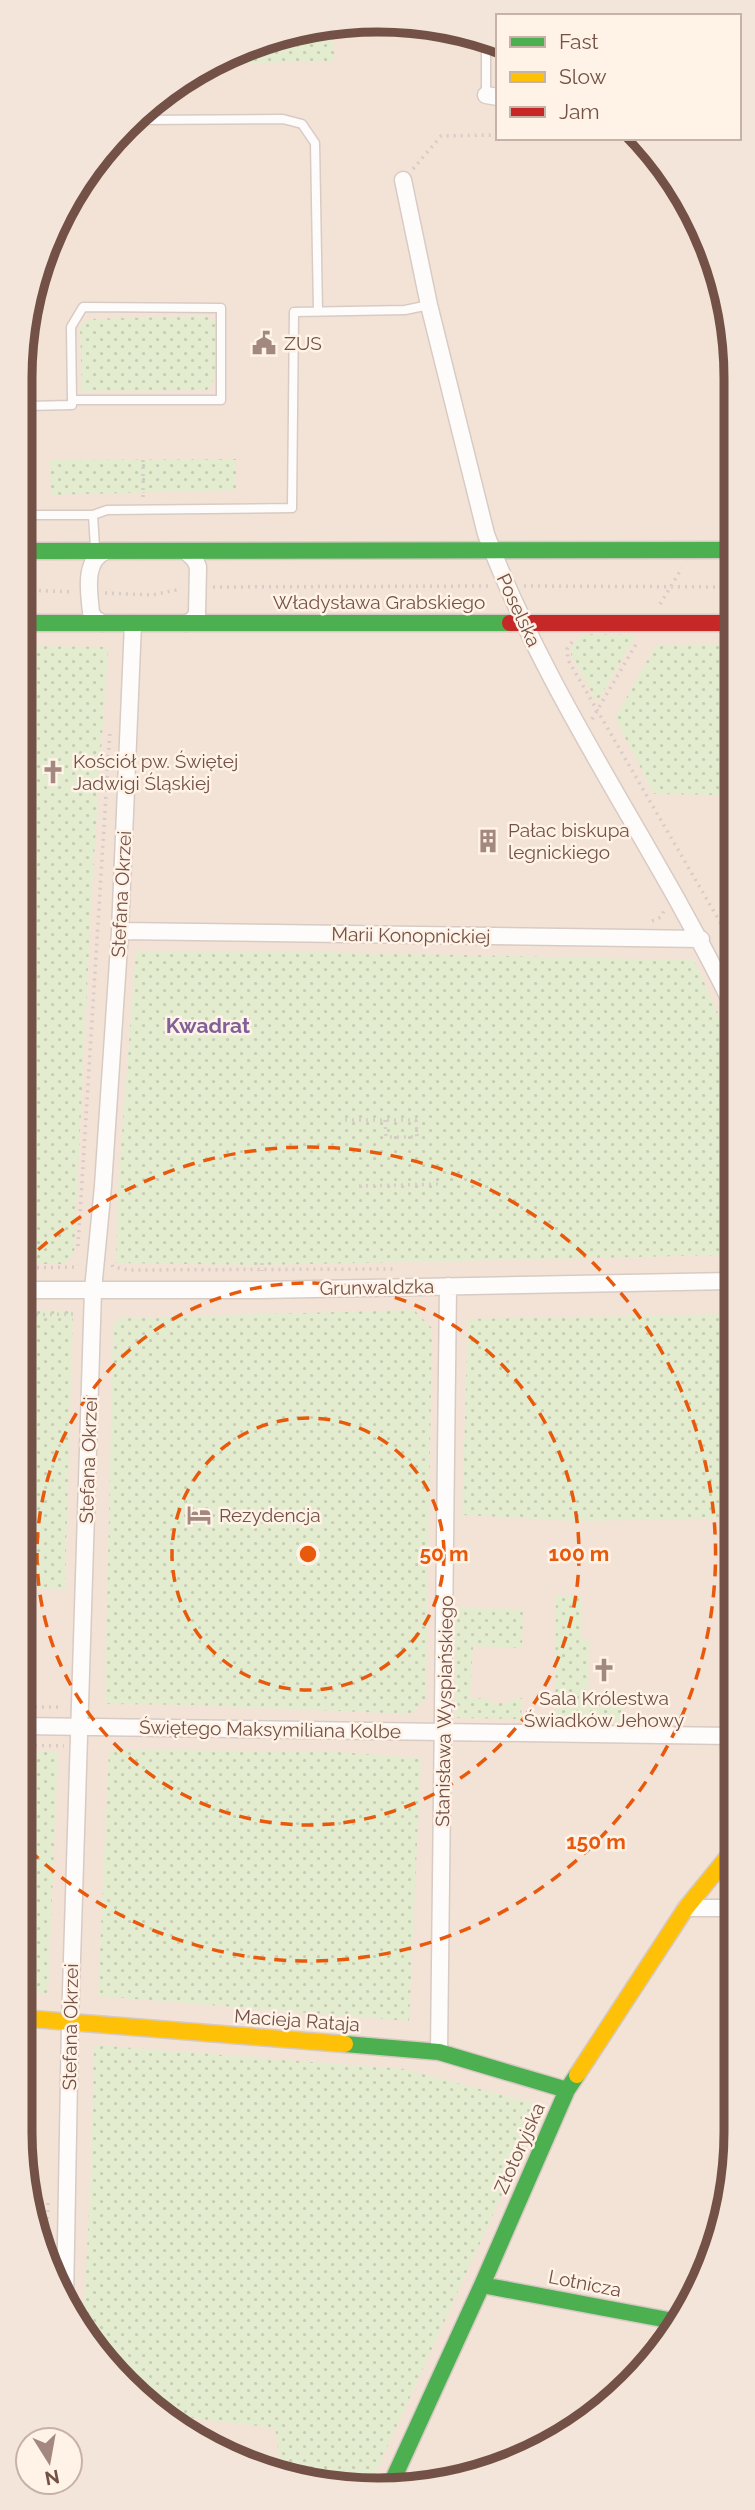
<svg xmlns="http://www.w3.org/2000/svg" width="755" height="2510" font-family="Raleway,sans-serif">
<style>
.residential{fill:#f3e3d6}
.grass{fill:url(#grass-dots)}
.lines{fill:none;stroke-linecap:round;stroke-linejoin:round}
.lane-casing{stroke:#d8cbc4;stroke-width:11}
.street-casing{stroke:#d8cbc4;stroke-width:19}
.fast-casing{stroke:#d6c9c3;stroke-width:19}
.slow-casing{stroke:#d6c9c3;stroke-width:19}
.jam-casing{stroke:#d6c9c3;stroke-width:19}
.path{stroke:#d7ccc8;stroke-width:3.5;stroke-dasharray:2 5;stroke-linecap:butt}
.lane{stroke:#fefcfb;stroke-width:8}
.street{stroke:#fefcfb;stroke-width:16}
.fast{stroke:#4caf50;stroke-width:16}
.slow{stroke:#ffc107;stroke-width:16}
.jam{stroke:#c62828;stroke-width:16}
.ring{fill:none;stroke:#e8590c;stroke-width:3.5;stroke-dasharray:12 9}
.labels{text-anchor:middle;stroke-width:5;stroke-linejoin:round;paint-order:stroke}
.poi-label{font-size:19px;fill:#745146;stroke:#fff2e7;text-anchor:start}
.street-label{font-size:19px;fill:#745146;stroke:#fff2e7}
.neighbourhood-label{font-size:21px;font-weight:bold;fill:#7f6198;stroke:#fff2e7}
.rim{fill:none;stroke:#745146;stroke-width:9}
.centre{fill:#e8590c;stroke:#fff2e7;stroke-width:3.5}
.ring-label{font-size:21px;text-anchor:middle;font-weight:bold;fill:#e8590c;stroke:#fff2e7;stroke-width:5;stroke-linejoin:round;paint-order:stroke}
</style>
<defs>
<pattern id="grass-dots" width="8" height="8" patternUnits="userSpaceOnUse" patternTransform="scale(1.75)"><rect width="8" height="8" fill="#e4ecd0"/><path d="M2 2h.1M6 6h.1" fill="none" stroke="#c7ccb4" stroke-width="1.8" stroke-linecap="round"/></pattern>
</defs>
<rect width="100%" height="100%" fill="#f7eee6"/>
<path class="residential" d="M308,26h140l50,19v93h145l56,81 34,112 -4,1872 -53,128 -81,86 -124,61 -140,10 -112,-34 -111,-85 -62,-100 -27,-137 7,-1825 54,-129 99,-99z"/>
<path class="grass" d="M308,26h26v35l-118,3z
M206,316l9,6c0,19 7,53 -8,68l-125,1 -2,-64 8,-8z
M236,459v31l-185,5 -1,-35z
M584,634l52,1 -39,67 -26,-47v-9z
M730,644l-7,151 -69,-1 -39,-76 41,-73z
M25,646l83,1 -16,241 -18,367 -10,9h-41z
M136,951l187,1 371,8 37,82v213l-469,10 -146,-2 2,-77z
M22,1310l51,1 -8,278 -44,-1z
M414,1310l18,18 -6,371 -16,15 -219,-9 -86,-1 8,-380 7,-6z
M731,1314l-1,204 -156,3 -112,-6 6,-196z
M556,1595h25v44l8,1 -1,59 35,1v21l-68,-1z
M456,1608l67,1 -1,39 -49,-2 -3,52 22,1v4h17l1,-4 12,-1 -1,21 -66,-1z
M109,1749l229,3 83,6 -12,263 -311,-25z
M21,1751l37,1 -10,242 -28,-2z
M94,2045l310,24 129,34 4,15 -167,367 -39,3 -54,-17 2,-15 -4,-28 -107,-13 -60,-46 -25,-42 8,-154z"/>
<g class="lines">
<g class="lane-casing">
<path id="lane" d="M486,40v55
M138,120l145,-1 19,5 13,19 3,169
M26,406l46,-1v-5l-1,-73 12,-20 138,1v92h-149
M25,515h68
M95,548l-2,-33 14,-5 185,-2 2,-196 111,-2 24,-5"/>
</g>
<g class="street-casing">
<path id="street" d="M486,95l12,2
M403,180l26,125 57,229c62,165 168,310 245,468
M186,551l9,9 3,7 -1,47 -5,7 -6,2
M102,623l-8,-5 -3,-6c-2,-20 -8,-52 15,-61
M120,931l581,8
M22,1290h240l469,-9
M21,1726l709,10
M686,1908h43
M439,2052l9,-766
M65,2299l5,-276 23,-733 10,-104 17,-255 13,-308"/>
</g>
<g class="fast-casing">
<path id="fast" d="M25,551l707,-1
M25,623h485
M345,2044l94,8 128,38
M482,2285l197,37
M391,2484l91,-199 85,-195 10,-15"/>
</g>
<g class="slow-casing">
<path id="slow" d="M20,2018l325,26
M577,2075l109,-167 44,-54"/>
</g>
<g class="jam-casing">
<path id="jam" d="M510,623h222"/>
</g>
<path class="path" d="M413,169l28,-33 57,-1
M143,460v40
M524,586l208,1
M213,587l276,-1
M25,590l48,2
M105,593l47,2 29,-6
M660,604l22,-36
M572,642l-5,7 1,11 163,281
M592,719l46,-78
M652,921l9,-4 3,-6
M727,1018l4,9
M345,1120h76
M385,1120l1,17h31l-1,-17
M359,1186l81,-2
M78,1246l32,-516
M262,1256v15
M112,1265l1,2 16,3 264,-1
M23,1268l54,-1 1,-2
M22,1315l54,-1
M21,1707h42
M21,1745l43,1
M46,2268l2,-65"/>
<use href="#lane" class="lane"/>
<use href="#street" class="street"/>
<use href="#fast" class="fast"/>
<use href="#slow" class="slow"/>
<use href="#jam" class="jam"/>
</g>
<g class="ring">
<circle cx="308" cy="1554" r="136"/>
<circle cx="308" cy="1554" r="271"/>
<path d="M23 1264A407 407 0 1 1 23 1844"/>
</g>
<defs>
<g id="civic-bare" transform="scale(1.89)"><path d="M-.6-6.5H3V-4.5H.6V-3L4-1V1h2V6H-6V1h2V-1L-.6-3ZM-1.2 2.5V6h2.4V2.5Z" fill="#a2887e" stroke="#fff2e7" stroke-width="2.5" paint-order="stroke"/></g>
<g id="church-bare" transform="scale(1.89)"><path d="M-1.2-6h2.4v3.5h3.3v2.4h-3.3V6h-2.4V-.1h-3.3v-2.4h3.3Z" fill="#a2887e" stroke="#fff2e7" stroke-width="2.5" paint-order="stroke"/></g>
<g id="building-bare" transform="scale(1.89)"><path d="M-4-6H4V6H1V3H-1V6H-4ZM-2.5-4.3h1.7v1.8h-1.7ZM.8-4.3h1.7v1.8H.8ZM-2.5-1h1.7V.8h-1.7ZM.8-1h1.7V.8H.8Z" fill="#a2887e" stroke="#fff2e7" stroke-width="2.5" paint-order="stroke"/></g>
<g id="hotel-bare" transform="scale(1.89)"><path d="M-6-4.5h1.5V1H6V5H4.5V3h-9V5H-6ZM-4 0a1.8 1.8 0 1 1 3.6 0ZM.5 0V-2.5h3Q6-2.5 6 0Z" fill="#a2887e" stroke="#fff2e7" stroke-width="2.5" paint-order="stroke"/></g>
</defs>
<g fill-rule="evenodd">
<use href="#civic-bare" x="264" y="343"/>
<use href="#church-bare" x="53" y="772"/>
<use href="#building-bare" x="488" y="841"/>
<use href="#hotel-bare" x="199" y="1515"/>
<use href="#church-bare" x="604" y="1670"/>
</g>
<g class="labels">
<g class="poi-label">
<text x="284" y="350">ZUS</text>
<text x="73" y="768">Kościół pw. Świętej<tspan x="73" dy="22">Jadwigi Śląskiej</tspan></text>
<text x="508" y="837">Pałac biskupa<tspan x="508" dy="22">legnickiego</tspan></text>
<text x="219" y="1522">Rezydencja</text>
<text x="604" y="1705" text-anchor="middle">Sala Królestwa<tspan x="604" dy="22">Świadków Jehowy</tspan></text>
</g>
<g class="street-label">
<text x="379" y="609">Władysława Grabskiego</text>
<text transform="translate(519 610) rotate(65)" y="7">Poselska</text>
<text transform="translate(121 894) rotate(-87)" y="7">Stefana Okrzei</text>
<text transform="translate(411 935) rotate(1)" y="7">Marii Konopnickiej</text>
<text transform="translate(377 1287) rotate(-1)" y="7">Grunwaldzka</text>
<text transform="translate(88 1460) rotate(-88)" y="7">Stefana Okrzei</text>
<text transform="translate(444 1711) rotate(-89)" y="7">Stanisława Wyspiańskiego</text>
<text transform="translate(270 1729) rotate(1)" y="7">Świętego Maksymiliana Kolbe</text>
<text transform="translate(297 2020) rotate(4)" y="7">Macieja Rataja</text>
<text transform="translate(70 2027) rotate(-89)" y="7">Stefana Okrzei</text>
<text transform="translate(519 2148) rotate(-66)" y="7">Złotoryjska</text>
<text transform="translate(585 2283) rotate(11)" y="7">Lotnicza</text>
</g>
<g class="neighbourhood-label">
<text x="208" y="1033">Kwadrat</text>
</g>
</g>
<path d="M0 0H755V2510H0ZM378 32H378A346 346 0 0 1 724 378V2132A346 346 0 0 1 378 2478H378A346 346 0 0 1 32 2132V378A346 346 0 0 1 378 32Z" fill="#f4e5da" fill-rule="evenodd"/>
<path class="rim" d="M378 32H378A346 346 0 0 1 724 378V2132A346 346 0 0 1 378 2478H378A346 346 0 0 1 32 2132V378A346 346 0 0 1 378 32Z"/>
<circle cx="308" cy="1554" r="10" class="centre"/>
<g class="ring-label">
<text x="444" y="1561">50 m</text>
<text x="579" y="1561">100 m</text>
<text x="596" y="1849">150 m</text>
</g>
<rect x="496" y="14" width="245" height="126" fill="#fff2e7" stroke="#c7b2a7" stroke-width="2"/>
<rect x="510" y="37" width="35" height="10" fill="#4caf50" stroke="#c7b2a7" stroke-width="2"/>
<text x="559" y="49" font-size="21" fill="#745146">Fast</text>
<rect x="510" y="72" width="35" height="10" fill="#ffc107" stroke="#c7b2a7" stroke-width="2"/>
<text x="559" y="84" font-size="21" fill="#745146">Slow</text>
<rect x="510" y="107" width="35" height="10" fill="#c62828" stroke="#c7b2a7" stroke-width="2"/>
<text x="559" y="119" font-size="21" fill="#745146">Jam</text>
<g transform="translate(49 2461) rotate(169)"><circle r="33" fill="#fff2e7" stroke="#c7b2a7" stroke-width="2"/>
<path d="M0-5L12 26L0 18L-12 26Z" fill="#a2887e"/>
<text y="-10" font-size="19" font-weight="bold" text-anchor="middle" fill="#745146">N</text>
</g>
</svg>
